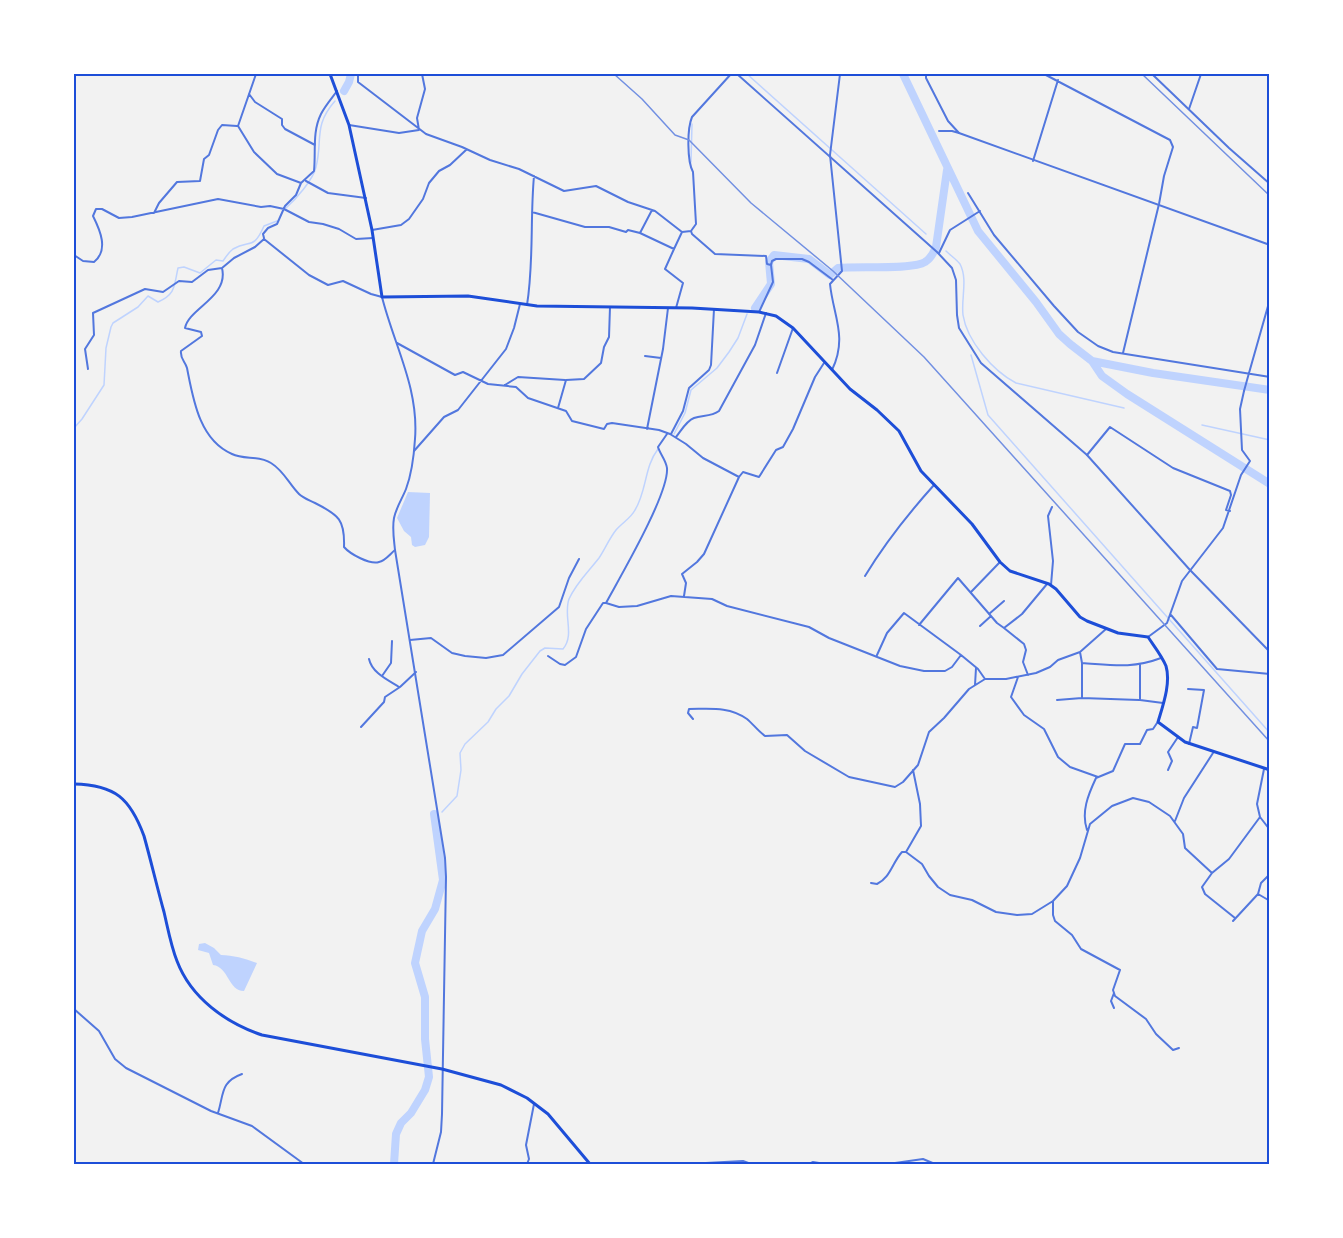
<svg xmlns="http://www.w3.org/2000/svg" width="1343" height="1238" font-family="Quicksand,sans-serif">
<style>
.water{fill:#bfd3fe}
.lines{fill:none;stroke-linecap:round;stroke-linejoin:round}
.stream{stroke:#bfd3fe;stroke-width:1.5}
.river{stroke:#bfd3fe;stroke-width:8}
.minor{stroke:#5277de;stroke-width:2}
.tertiary{stroke:#5277de;stroke-width:2}
.secondary{stroke:#1d4ed8;stroke-width:3}
.primary{stroke:#1d4ed8;stroke-width:3}
.rail{stroke:#7290e2;stroke-width:1.5}
.neatline{fill:none;stroke:#1d4ed8;stroke-width:2}
</style>
<rect width="100%" height="100%" fill="#f2f2f2"/>
<path class="water" d="M408,492l22,1 -1,44 -4,8 -10,2 -3,-2 -1,-8 -7,-6 -7,-13z
M205,943l9,5 7,7c12,0 25,4 36,8l-13,28c-16,0 -15,-24 -31,-26l-4,-12 -11,-3 1,-6z"/>
<g class="lines">
<path class="stream" d="M747,74l179,160
M691,162l1,-38
M286,208c10,-9 27,-28 30,-41 7,-27 -3,-41 19,-66
M946,251c4,4 11,9 14,13 8,15 1,35 3,51 4,26 30,56 53,68l108,25
M971,355l17,60 282,318
M1202,425l68,15
M74,428l8,-9 22,-34 2,-37 5,-21 2,-4 25,-16 10,-11 10,6c18,-8 16,-16 20,-34l6,-1 16,6 16,-13 7,1c2,-3 6,-9 10,-12 17,-10 20,2 31,-23l13,-5
M674,434l11,-21 6,-23 26,-22 12,-16 9,-14 9,-24
M442,812l15,-16 4,-26 -1,-17 5,-9 23,-22 8,-13 13,-13 13,-22 18,-23 5,-3 18,1c12,-14 0,-34 6,-50 7,-16 20,-28 30,-41 6,-9 10,-19 17,-28 6,-7 15,-12 19,-20 12,-19 9,-43 23,-61"/>
<path class="river" d="M903,74l75,157 58,71 23,32 11,10 22,17 61,12 117,17
M344,91l5,-9 2,-8
M755,308l16,-24 -2,-22 5,-7 35,4 21,16 8,-7c18,-2 75,2 87,-6 5,-3 9,-10 11,-15l11,-77
M1092,361l10,15 25,18 143,90
M394,1164l2,-30 5,-11 10,-10 14,-23 4,-13 -4,-38v-42l-10,-34 7,-32 13,-22 8,-29 -9,-66"/>
<path class="minor" d="M256,74l-18,52 16,26 23,22 24,9
M358,74v8l68,52 36,13 28,13 29,9 45,22 32,-5 32,16 27,9 27,21 9,-1 5,-7 -3,-52c-6,-11 -6,-43 -1,-55l39,-43
M926,74v4l22,43 11,12
M1044,74l126,66 3,7 -9,29 -5,28 -36,149
M249,94l6,8 27,17v6l3,4 30,16
M1189,109l12,-35
M349,125l50,8 20,-3 -2,-12 8,-29 -3,-15
M939,131h13l7,2
M1033,161l25,-81
M306,181l22,12 38,5
M968,193l26,42 60,71 24,26 20,14 15,6 157,25
M532,212l53,15h24l17,5 2,-2 12,3 12,-23
M154,213l5,-10 18,-21 23,-1 4,-22 5,-4 9,-25 4,-5 15,1
M372,230l29,-5 8,-6 14,-20 6,-16 10,-12 11,-6 16,-15
M691,231l1,3 23,20 51,2 1,8 4,1 1,-4 4,-2h26l7,3 24,18
M640,233l34,16 8,-17
M264,238l-1,-4 5,-6 9,-4 8,-18 11,-11 5,-12 13,-12c2,-19 -2,-39 7,-57 4,-8 11,-16 16,-23
M674,249l-9,20 18,14 -7,25
M939,253l11,-23 30,-19
M74,255l9,6 11,1c15,-12 6,-32 -1,-46l3,-7h6l17,9 13,-1 86,-18 43,8 9,-1 14,3 25,13 14,2 16,5 17,10 17,-1
M222,268c7,29 -33,40 -37,60l16,4 1,4 -21,15c-1,8 4,10 6,17 6,30 12,72 45,86 12,6 27,1 39,9 13,8 18,21 28,31 4,4 10,6 16,9 24,12 30,17 29,44 6,7 26,18 35,15 6,-1 11,-8 16,-12
M527,305c7,-43 3,-86 7,-129
M759,312l14,-30 -2,-17
M397,343l58,32 8,-3 25,12 28,3 12,11 38,13 6,10 32,8 3,-5 5,-1 47,7 11,4 16,10 17,14 36,19
M645,356l16,2
M88,369l-3,-20 9,-14 -1,-22 52,-24 18,3 16,-11 13,1 16,-12 14,-2 12,-10 21,-11 9,-8 45,36 19,10 15,-4 28,13 11,3
M832,370c16,-33 1,-55 -2,-86l12,-13 -12,-116 10,-81
M777,373l16,-45
M1249,373l21,-74
M505,385l13,-8 47,3
M558,408l8,-28 18,-1 17,-16 3,-16 5,-10 1,-30
M647,429l16,-80 5,-41
M671,434l12,-23 6,-23 20,-18 2,-5 3,-56
M676,437c5,-6 10,-16 18,-19 8,-3 17,-1 25,-7l36,-66 11,-32
M414,451l30,-34 14,-7 48,-61 8,-21 6,-24
M1087,455l23,-28 63,41 57,23 1,4 -5,15 4,1
M865,576c20,-33 43,-62 69,-91
M1051,585l2,-24 -5,-45 4,-9
M971,592l29,-30
M684,596l2,-13 -4,-9 15,-12 7,-8 35,-77 4,-5 16,5 17,-27 7,-3 10,-18 22,-52 9,-14
M606,603l13,4 18,-1 34,-10 41,3 15,7 82,21 20,11 71,28 24,5h21l7,-4 9,-12
M989,614l15,-13
M1171,615l46,54 53,5
M919,625l39,-47 39,45 7,5
M980,626l11,-10
M1148,637l19,-14 15,-42 41,-53 18,-53 9,-14 -8,-11 -2,-41 4,-18
M410,640l21,-2 21,15 13,3 21,2 17,-3 56,-48 10,-29 10,-19
M1080,652l2,11
M877,655l10,-22 17,-20 57,42 17,14 7,10
M548,656l12,8 5,1 11,-8 10,-28 17,-26h3c14,-26 63,-109 61,-135 -1,-8 -7,-14 -9,-21l9,-13
M369,659c3,14 19,21 30,28
M1140,665v35l23,3
M1028,675l-5,-13 3,-12 -2,-6 -20,-16 18,-14 25,-30
M382,676l9,-13 1,-22
M1018,677l-7,20 13,18 20,14 14,28 12,10 28,10
M975,685l1,-17
M1188,689l16,1 -7,38 -4,-1 -4,17
M1082,698l57,2
M1057,700l25,-2v-35c30,2 50,6 79,-5
M693,719l-5,-6 1,-4c20,0 40,-3 58,10 6,5 11,12 18,17l22,-1 18,16 44,26 46,10 8,-5 15,-17 11,-33 15,-14 25,-29 16,-10h21l30,-6 14,-6 8,-7 22,-8 26,-23
M361,727l23,-25 1,-5 15,-10 16,-15
M913,770l7,34 1,22 -15,26 16,12 7,12 9,11 12,8 22,5 24,12 21,3 15,-1 21,-13 14,-15 13,-28 10,-34 22,-18 21,-8 16,4 21,14 13,18 2,14 27,25 -10,14 3,7 30,24
M1168,770l4,-9 -4,-9 10,-15
M1260,817l10,13
M1175,821l9,-23 29,-45
M1087,830c-6,-18 1,-35 9,-52l17,-7 12,-27h15l7,-14 6,-1 4,-6
M1212,873l17,-14 31,-42 -3,-13 7,-35
M871,883l6,1c14,-7 15,-21 25,-32h4
M1258,894l12,7
M1053,901v14l2,6 17,14 9,14 39,21 -7,20 2,6 31,23 10,15 17,16 6,-2
M1233,921l25,-27 3,-11 9,-9
M1114,1008l-3,-7 3,-8
M74,1009l25,22 16,28 11,9 85,43 41,15 52,38
M218,1113c6,-19 2,-31 24,-39
M527,1164l2,-5 -3,-14 8,-41
M687,1164l56,-3 8,3
M809,1164l4,-2 12,2
M858,1164l3,-1 27,1 35,-5 12,5"/>
<path class="tertiary" d="M303,74h7
M737,74l200,178 15,16 4,12 1,35 2,13 22,35 106,92 103,115 80,82
M1152,74l77,74 41,36
M959,133l311,112
M382,297c12,48 37,91 33,142 -1,16 -3,34 -9,50 -4,10 -10,19 -12,29 -2,11 0,22 1,32l50,308 1,19 -4,237 -1,18 -8,32
M1244,391l5,-18"/>
<path class="secondary" d="M330,74l19,51 23,105 10,67 86,-1 69,10 155,2 67,4 17,4 17,12 57,61 27,21 22,21 22,40 51,53 28,38 10,9 39,13 7,5 24,28 7,4 31,12 30,4c6,9 14,19 18,29 5,17 -3,39 -8,56l27,20 85,28"/>
<path class="primary" d="M74,784c41,1 56,14 70,52 7,25 13,51 20,76 4,17 7,34 13,49 14,37 49,62 85,74l180,34 59,16 26,13 21,16 42,50"/>
<path class="rail" d="M614,74l28,25 33,36 14,5 62,63 82,68 91,86 346,385
M1142,74l128,122"/>
</g>
<rect width="1343" height="1238" fill="none" stroke="#ffffff" stroke-width="150"/>
<rect x="75" y="75" width="1193" height="1088" class="neatline"/>
</svg>
